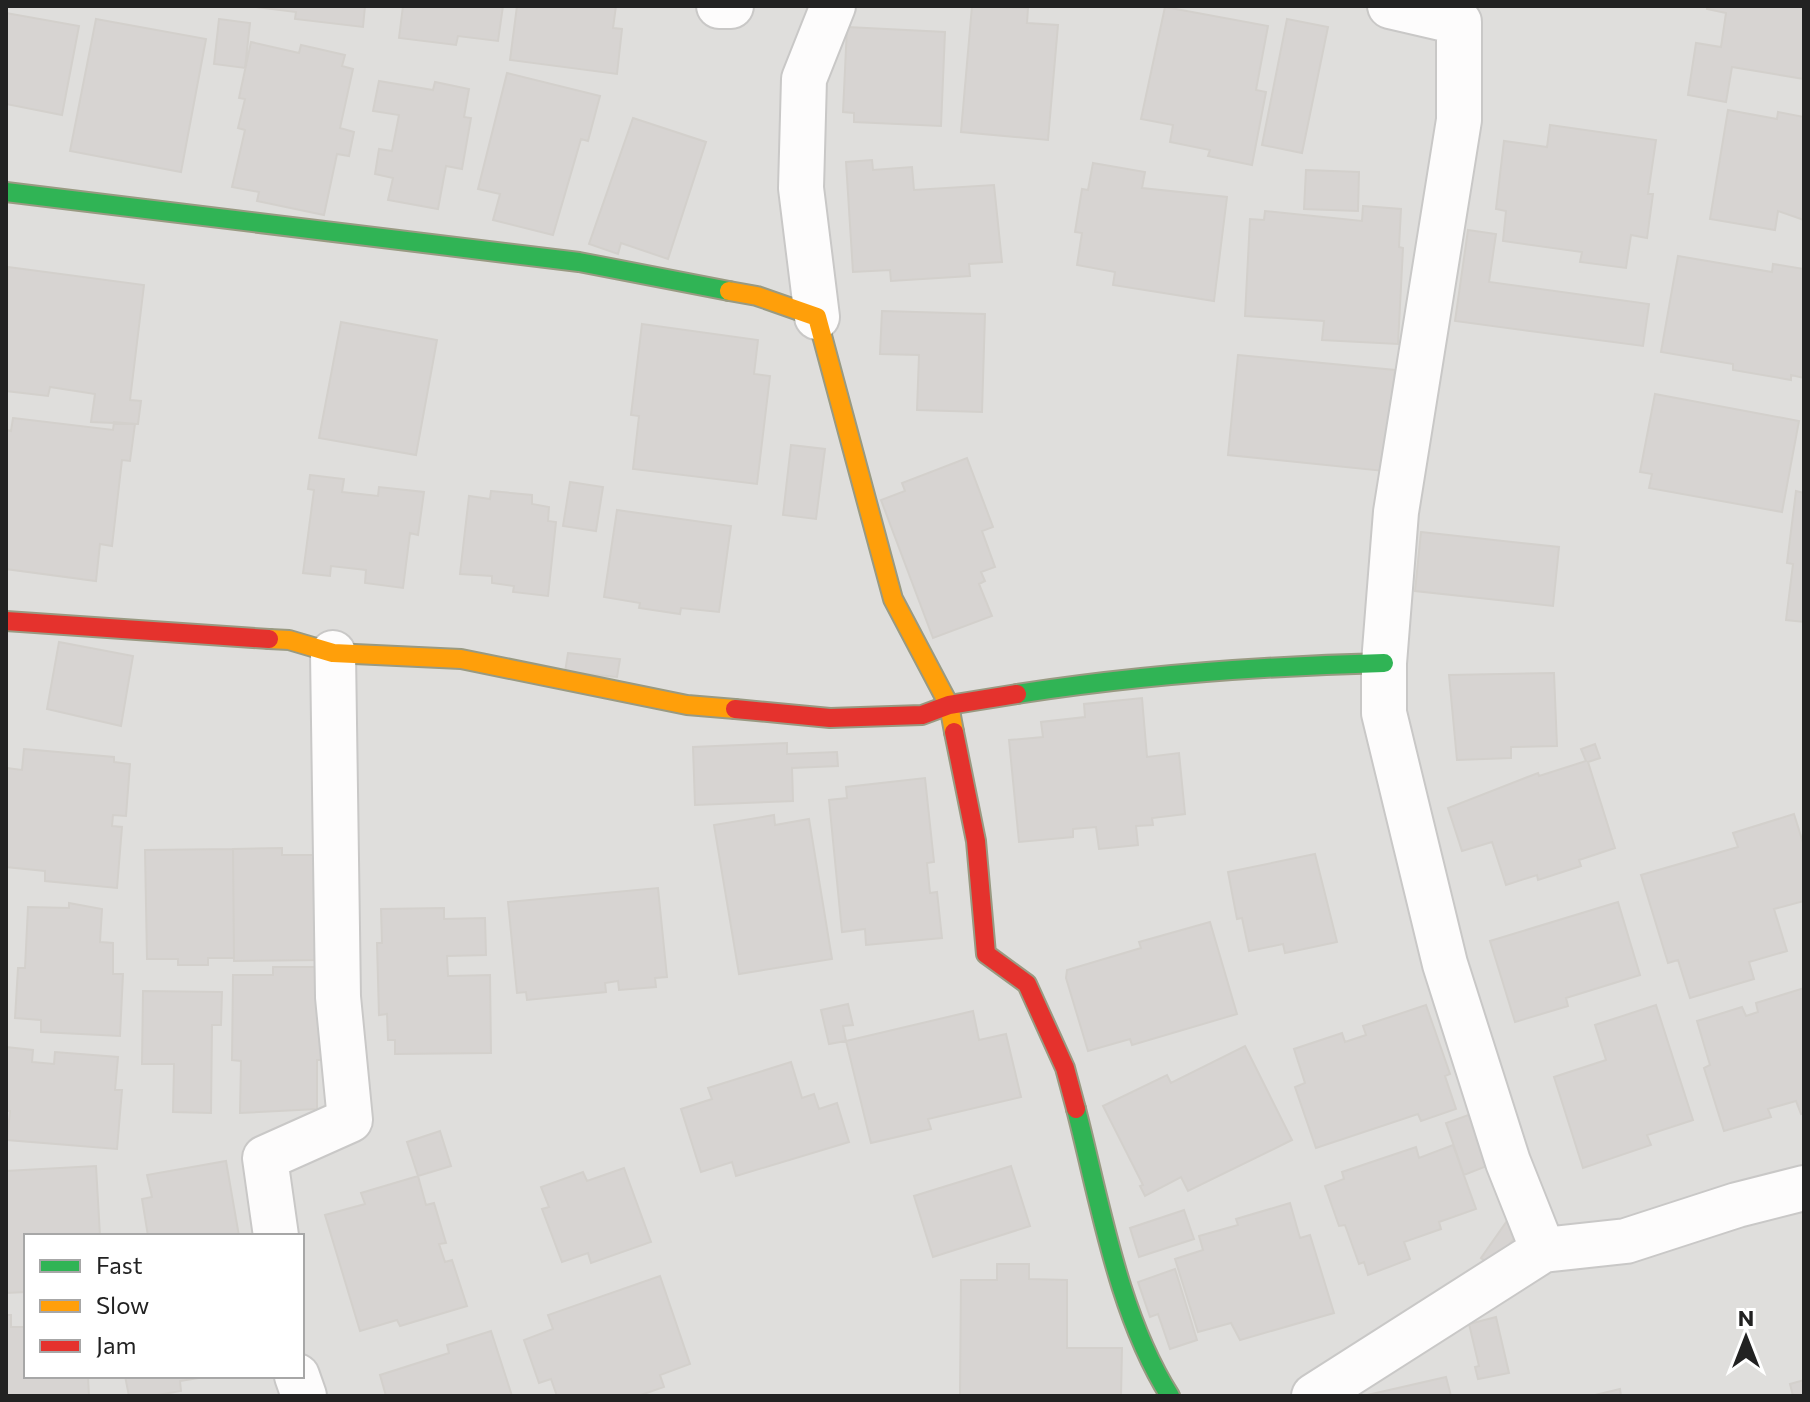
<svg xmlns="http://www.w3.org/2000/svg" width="1810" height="1402" font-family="Commissioner,sans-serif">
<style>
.residential{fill:#dfdedc;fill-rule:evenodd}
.building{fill:#d7d4d2;stroke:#d3d0cc;stroke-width:2}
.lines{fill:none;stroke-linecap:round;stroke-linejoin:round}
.street-casing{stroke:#c9c8c7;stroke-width:48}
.fast-casing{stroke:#999a82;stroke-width:22}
.slow-casing{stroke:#999a82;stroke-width:22}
.jam-casing{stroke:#999a82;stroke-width:22}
.street{stroke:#fdfcfc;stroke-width:44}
.fast{stroke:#30b455;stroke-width:18}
.slow{stroke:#ff9f0a;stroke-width:18}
.jam{stroke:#e5322d;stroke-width:18}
</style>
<rect width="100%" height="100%" fill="#f0eeeb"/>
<path class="residential" d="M6,6h1798v1390h-1798zM26,1236h276v140h-276z"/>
<path class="building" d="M249,6h116l-2,21 -68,-8 1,-7z
M399,6h104l-5,35 -40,-5 -2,9 -57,-7 4,-32z
M517,6h99l-3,22 9,1 -5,45 -107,-14z
M972,6l56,2 -1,15 31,2 -10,115 -87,-8z
M1707,6h97v73l-72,-12 -6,35 -38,-7 8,-52 25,4 5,-34 -19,-4z
M1165,7l103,19 -12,64 10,2 -14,73 -44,-9 2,-6 -40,-8 3,-17 -32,-6z
M6,13l73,13 -17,89 -56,-11z
M96,19l110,20 -25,133 -111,-21z
M219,19l31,4 -5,45 -31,-4z
M1287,19l41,8 -26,126 -40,-8z
M847,27l98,5 -4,94 -87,-4v-9l-11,-1z
M251,42l48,11 2,-8 44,10 -3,11 11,3 -13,59 14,4 -5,24 -12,-2 -13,61 -67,-14 2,-9 -27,-5 13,-57 -7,-2 7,-29 -6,-1z
M507,73l93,23 -12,45 -7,-2 -28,96 -60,-15 7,-26 -22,-5z
M379,81l54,9 2,-8 34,7 -5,28 7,1 -9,51 -16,-3 -8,43 -50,-9 5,-22 -18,-4 4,-25 13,2 7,-36 -26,-4z
M1728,110l49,9 1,-7 26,5v103l-26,-9 -3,19 -65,-11z
M633,118l73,24 -38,117 -47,-16 -3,11 -29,-10z
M1550,125l106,15 -8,54h5l-6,44 -16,-3 -5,33 -46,-6 2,-10 -79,-11 3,-30 -10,-2 8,-68 43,6z
M872,160l1,10 39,-3 2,23 80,-5 8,77 -33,2 1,12 -79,5 -1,-11 -37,2 -7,-110z
M1093,163l52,9 -3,16 85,9 -13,104 -101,-16 2,-13 -38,-7 5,-32 -7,-1 7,-43 6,1z
M1306,170l53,2 -1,39 -54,-2z
M1363,206l38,3 -2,38 4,1 -5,96 -76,-4 2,-19 -79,-5 5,-97 14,1 1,-9 97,10z
M1468,230l28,4 -7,48 160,22 -6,42 -188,-25z
M1678,256l94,16 1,-8 31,5v109l-13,-3v5l-58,-10v-6l-72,-12z
M8,267l136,18 -14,115 11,1 -3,23 -47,-2 4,-28 -45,-7 -2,9 -42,-5z
M882,311l103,3 -3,98 -65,-2 2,-55 -39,-1z
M341,322l96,18 -21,115 -97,-17z
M642,324l116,16 -4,34 16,2 -13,108 -124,-15 6,-53 -8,-1z
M1238,355l157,15 -11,101 -156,-16z
M1655,394l144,27 -17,91 -133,-24 3,-14 -12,-2z
M13,418l100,12 1,-8 21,2 -5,37 -8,-1 -10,86 -12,-2 -4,37 -90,-12v-139l5,1z
M791,445l34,4 -9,70 -33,-4z
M967,458l26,69 -11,4 13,36 -14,5 4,9 -6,3 13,32 -59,22 -52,-138 24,-9 -3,-8z
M310,475l34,4 -2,13 36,4 1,-9 45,5 -6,43 -8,-2 -7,55 -38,-5 1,-13 -35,-4 -1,10 -27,-3 11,-83 -6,-1z
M570,482l33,5 -7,44 -33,-5z
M491,491l41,4v9l17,3 -1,14 8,1 -8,74 -35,-4 1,-6 -22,-3v-7l-32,-2 9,-78 21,3z
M1796,491l8,2v129l-18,-2 7,-56 -6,-1z
M617,510l114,16 -12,86 -38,-4 -1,6 -41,-6 1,-5 -36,-6z
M1421,532l138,15 -6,59 -138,-15z
M59,642l74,14 -12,70 -74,-17z
M568,653l52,6 -3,18 -52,-5z
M1554,673l3,73 -46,1v11l-54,2 -8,-85z
M1142,698l5,59 32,-4 6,61 -33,4 1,7 -17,1 2,19 -39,4 -3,-22 -23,2v8l-54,5 -10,-102 34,-3 -2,-15 44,-5 -1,-13z
M787,743v11l50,-2 1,14 -46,2 1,33 -98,4 -2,-58z
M1595,744l5,14 -12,4 27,86 -36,12 2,6 -43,14 -1,-5 -31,10 -14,-43 -30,9 -14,-43 90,-35 1,3 47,-15 -5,-12z
M24,749l90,8v5l16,2 -4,52 -13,-1 -1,11 10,1 -5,61 -72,-7v-10l-39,-4v-99l16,2z
M925,778l9,84 -7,1 3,30 7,-1 5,46 -76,7 -1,-16 -23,3 -13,-132 18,-2 -1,-11z
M1794,814l10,32v55l-30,8 13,42 -38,11 5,17 -64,19 -12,-38 -10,3 -27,-88 97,-28 -5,-14z
M774,815l1,10 34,-6 23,140 -93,15 -25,-149z
M282,848v7h41v105l-89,1 -1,-112z
M233,849l1,109h-26v7h-30v-6h-31l-2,-109z
M1315,854l22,88 -52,11 -2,-9 -34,7 -7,-33 -5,1 -9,-47z
M658,888l9,89 -12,1 1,9 -37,3 -1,-9 -13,2 1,9 -79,8 -1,-8 -9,1 -9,-91z
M1618,902l22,73 -74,23 2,8 -53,16 -25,-81z
M69,903l33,6 -2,33 13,1v31h10l-3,62 -79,-4v-12l-26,-2 3,-50h7l3,-61 41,1z
M444,908v11l41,-1 1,37 -39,1 1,20 42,-1 1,78 -96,1v-14h-7l-1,-26 -8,1 -2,-72h5l-1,-34z
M1210,922l27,92 -105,31 -2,-6 -42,12 -22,-73 1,-8 74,-22 -2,-6z
M273,967h51v93h-7v49l-77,4 1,-52 -9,-1 1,-85h40z
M1804,988v125l-3,1 -5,-13 -28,8 3,8 -47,14 -20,-63 6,-3 -13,-44 45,-14 4,9 12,-4 -2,-9z
M143,991l79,1 -1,33h-9l-1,88 -38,-1 1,-48h-32z
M848,1004l5,21 -10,1 3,15 -17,3 -8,-34z
M1426,1005l24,69 -5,2 11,33 -35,12 -3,-7 -102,34 -21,-61 10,-4 -11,-34 48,-16 3,9 21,-7 -3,-9z
M1656,1005l37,115 -46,15 4,10 -68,23 -29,-91 52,-17 -11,-35z
M973,1011l6,29 27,-6 15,63 -93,22 3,10 -60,14 -25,-102z
M1245,1046l47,94 -104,51 -7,-14 -36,19 -5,-10 3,-1 -40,-79 64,-31 4,8z
M6,1047l27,3 -1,12 22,2 1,-12 63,5 -3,33h7l-5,59 -110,-9 3,-29h-4z
M791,1062l11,36 12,-4 5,15 18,-6 12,39 -113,34 -4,-14 -31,10 -20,-63 31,-10 -4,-11z
M1474,1113l18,51 -28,11 -18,-52z
M440,1131l11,35 -33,10 -11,-34z
M1453,1145l23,64 -37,13 2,7 -37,13 6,17 -42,16 -4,-13 -5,2 -14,-39 -6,1 -14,-40 19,-7 -2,-7 74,-25 3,11z
M226,1161l13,75h-91l-6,-37 10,-2 -5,-22z
M96,1166l4,70h-74v56l-20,1v-122z
M1011,1166l19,60 -97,31 -19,-61z
M624,1168l27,74 -60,21 -3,-10 -26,9 -20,-53 7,-2 -8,-20 42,-15 4,9z
M418,1176l8,29 8,-2 12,40 -7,1 6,18 7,-2 15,46 -67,20 -3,-6 -37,11 -35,-116 40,-11 -4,-11z
M1290,1203l10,35 10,-3 24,78 -94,27 -9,-17 -33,9 -23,-73 28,-9 -4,-14 39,-11 -2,-6z
M1184,1210l10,29 -55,18 -9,-29z
M1507,1221l13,9 -27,37 -12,-9z
M997,1264h32v15l38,1v68h55l-1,48h-161l1,-116h36z
M1175,1269l22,71 -27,9 -12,-35 -8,3 -12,-35z
M660,1276l30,88 -30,11 4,12 -26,9h-81l-6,-17 -12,4 -15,-43 29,-11 -5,-14z
M6,1315h5v12h15v49h62l1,20h-83z
M1496,1317l13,56 -31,6 -3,-12 4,-1 -10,-42z
M491,1331l21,65h-126l-6,-21 69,-22 -2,-8z
M125,1376h86l-31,5 1,10 -29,5h-23z
M1446,1377l5,19h-88z
M1804,1380v16h-11l-3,-12z
M1620,1389l1,7h-30z"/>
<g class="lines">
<g class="street-casing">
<path id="street" d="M719,6h12
M1390,6l69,16v98l-63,392 -12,151v50l61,251 63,198 35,88
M817,317l-16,-129 3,-109 29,-73
M276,1236l-11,-78 85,-38 -12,-123 -5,-344
M297,1376l7,20
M1314,1396l229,-146 83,-9 111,-36 67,-17"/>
</g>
<g class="fast-casing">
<path id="fast" d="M6,192l573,70 150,29
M1017,694c122,-19 244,-28 367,-31
M1076,1109c24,93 42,205 94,287"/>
</g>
<g class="slow-casing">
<path id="slow" d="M729,291l28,5 60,21 76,282 56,106 5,27
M269,639l20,1 44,13 128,6 226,46 48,4"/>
</g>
<g class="jam-casing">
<path id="jam" d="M6,621l263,18
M735,709l95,9 92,-3 27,-10 68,-11
M954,732l22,109 10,113 41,30 38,84 11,41"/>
</g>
<use href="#street" class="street"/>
<use href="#fast" class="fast"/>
<use href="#slow" class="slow"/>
<use href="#jam" class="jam"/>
</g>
<rect width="1810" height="1402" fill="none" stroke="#222222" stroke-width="16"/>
<rect x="24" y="1234" width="280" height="144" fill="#ffffff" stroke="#a7a7a7" stroke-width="2"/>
<rect x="40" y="1260" width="40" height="12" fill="#30b455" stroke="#a7a7a7" stroke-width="2"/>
<text x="96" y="1274" font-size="24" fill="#222222">Fast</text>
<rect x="40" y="1300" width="40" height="12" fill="#ff9f0a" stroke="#a7a7a7" stroke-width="2"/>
<text x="96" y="1314" font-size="24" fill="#222222">Slow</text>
<rect x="40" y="1340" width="40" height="12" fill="#e5322d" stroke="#a7a7a7" stroke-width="2"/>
<text x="96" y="1354" font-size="24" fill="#222222">Jam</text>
<g transform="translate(1746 1338)" stroke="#ffffff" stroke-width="6" paint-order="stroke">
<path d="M0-6L14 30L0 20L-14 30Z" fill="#222222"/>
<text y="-12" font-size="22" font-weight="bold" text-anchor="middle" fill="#222222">N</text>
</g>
</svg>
